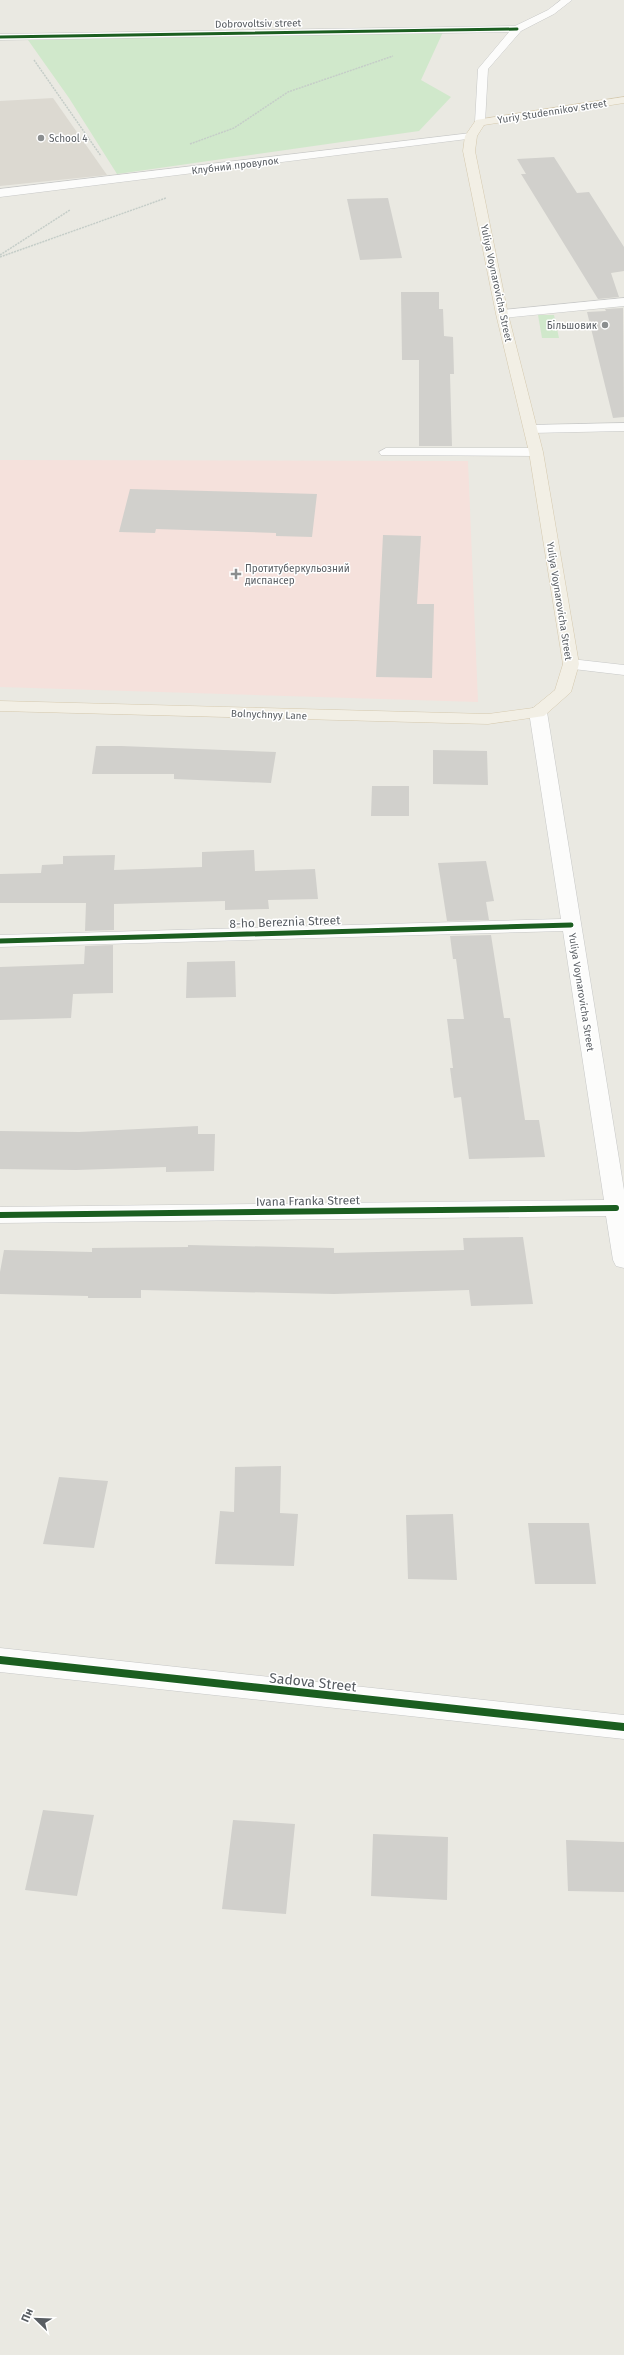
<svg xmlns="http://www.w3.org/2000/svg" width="624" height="2355" font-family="'Fira Sans',sans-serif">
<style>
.education{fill:#dcd9d1}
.medical{fill:#f5e1dc}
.green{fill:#d0e8cb}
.building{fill:#d1d0cc}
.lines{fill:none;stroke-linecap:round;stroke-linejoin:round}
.minor-casing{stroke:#c7c8c7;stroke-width:1}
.major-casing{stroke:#d5c9ae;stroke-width:1}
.path{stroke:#c5cdc8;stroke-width:1.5;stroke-dasharray:2 1;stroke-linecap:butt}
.minor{fill:#fcfcfb;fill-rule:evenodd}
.major{fill:#f2efe5;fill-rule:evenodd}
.cycleway-far3-casing{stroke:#fff;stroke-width:4.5}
.cycleway-far2-casing{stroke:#fff;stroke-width:7}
.cycleway-far1-casing{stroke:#fff;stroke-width:9}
.cycleway-casing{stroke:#fff;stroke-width:10}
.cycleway-far3{stroke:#1b5e20;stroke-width:3}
.cycleway-far2{stroke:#1b5e20;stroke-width:5}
.cycleway-far1{stroke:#1b5e20;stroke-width:6}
.cycleway{stroke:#1b5e20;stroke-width:8}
.poi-dot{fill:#8b8e8f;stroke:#fff;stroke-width:1.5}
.labels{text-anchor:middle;stroke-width:3;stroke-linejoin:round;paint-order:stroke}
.far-street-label{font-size:10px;fill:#585d62;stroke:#fff}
.far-poi-label{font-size:10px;fill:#585d62;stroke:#fff;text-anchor:start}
.street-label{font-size:12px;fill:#585d62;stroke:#fff}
.near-street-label{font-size:14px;fill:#585d62;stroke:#fff}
</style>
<rect width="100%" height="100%" fill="#eae9e2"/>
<path class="education" d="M53,98l54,77 -107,11v-85z"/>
<path class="medical" d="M0,460l468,1 10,241 -478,-15z"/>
<path class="green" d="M443,32l-22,48 30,17 -32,34 -302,43 -48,-76 -41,-58z
M538,315h16l5,23h-17z"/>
<path class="building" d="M554,157l23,36 12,-1 35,55v24l-13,2 8,24 -21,2 -77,-125h5l-9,-15z
M388,198l14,60 -42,2 -13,-61z
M401,292h38v17h4l1,27 9,1 1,37h-4l2,72h-33v-86h-17z
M623,308l1,109 -11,1 -26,-106 19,-1 -1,-2z
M130,489l187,5 -5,43 -36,-1v-3l-120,-4 -1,4 -36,-1z
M383,535l38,1 -4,68h17l-2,74 -56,-1z
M96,746h25l155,6 -5,31 -97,-4v-5h-82z
M433,750l54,1 1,34 -55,-1z
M372,786h37v30h-38z
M254,850l1,21 60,-2 3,30 -50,1 1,9 -44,1v-9l-111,3v26l-29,1 1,-28h-86v-29l41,-1 1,-8 21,-1v-8l52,-1 -1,15 88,-3v-15z
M486,861l8,40 -8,1 3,18 -42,1 -9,-58z
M491,935l13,83h6l15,102h14l6,37 -76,2 -8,-62 -7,1 -4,-30h3l-6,-49h17l-8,-60h-3l-3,-23z
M113,945v48l-40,1 -2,24 -71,2v-53l84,-3 1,-18z
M235,961l1,36 -50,1 1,-36z
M198,1126v8h17l-1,37 -48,1v-5l-90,3 -76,-1v-38l79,1z
M523,1237l10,67 -62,2 -2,-16 -135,4 -193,-4v8h-53v-2l-88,-2v-22l4,-22 88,2v-4l96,-1v-2l146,3v5l130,-3 -1,-12z
M281,1466l-1,47 18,1 -4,52 -79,-2 5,-53 14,1 1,-45z
M59,1477l49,4 -14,67 -51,-4z
M453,1514l4,66 -49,-1 -2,-64z
M528,1523h61l7,61h-61z
M43,1810l51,5 -17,81 -52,-6z
M233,1820l62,4 -9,90 -64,-5z
M373,1834l75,3 -1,63 -76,-4z
M566,1840l58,2v50l-56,-1z"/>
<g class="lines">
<g class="minor-casing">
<path id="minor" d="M561,0h11l-18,14 -33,17 -33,38 -3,53 -5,3 -5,-3 3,-53 31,-37 -509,8v-6l515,-8 33,-16z
M471,133l4,1v4l-475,59v-8z
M624,298v8l-122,12 -6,-4 6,-4z
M624,423v8l-93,2 -7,-4 7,-4z
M386,448h150l7,4 -7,4 -155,-1 -2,-3z
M571,659l53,6v10l-59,-7 -2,-4 2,-4z
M538,707l6,1 3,4 77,478v78l-8,-2 -3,-6 -7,-44 -606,7v-16l604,-7 -41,-269 -563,16v-12l561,-16 -32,-207 3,-4z
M0,1648l624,67v24l-624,-67z"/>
</g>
<g class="major-casing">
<path id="major" d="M624,97v6l-140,22 -7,11 -2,15 33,163 35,138 36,212 -8,28 -27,24 -56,8 -488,-13v-10l488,13 45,-6 22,-18 8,-26 -34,-212 -33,-138 -33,-163 2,-15 11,-16z"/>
</g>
<path class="path" d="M34,60l67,96
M190,144l44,-16 54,-36 105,-36
M0,255l70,-45
M0,257l166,-59"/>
<use href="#minor" class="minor"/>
<use href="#major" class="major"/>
<g class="cycleway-far3-casing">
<path id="cycleway-far3" d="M0,37l517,-8"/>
</g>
<g class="cycleway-far2-casing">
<path id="cycleway-far2" d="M0,941l571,-16"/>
</g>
<g class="cycleway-far1-casing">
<path id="cycleway-far1" d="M0,1215l616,-7"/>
</g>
<g class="cycleway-casing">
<path id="cycleway" d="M0,1660l624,67"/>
</g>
<use href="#cycleway-far3" class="cycleway-far3"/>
<use href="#cycleway-far2" class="cycleway-far2"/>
<use href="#cycleway-far1" class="cycleway-far1"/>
<use href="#cycleway" class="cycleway"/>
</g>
<g class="poi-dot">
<circle cx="41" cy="138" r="4"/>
<circle cx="605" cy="325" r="4"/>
<path d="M234 568h4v4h4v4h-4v4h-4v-4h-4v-4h4z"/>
</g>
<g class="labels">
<g class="far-street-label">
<text transform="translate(258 23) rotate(-1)" y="4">Dobrovoltsiv street</text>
<text transform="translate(552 111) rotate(-9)" y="4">Yuriy Studennikov street</text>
<text transform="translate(235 165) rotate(-7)" y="4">Клубний провулок</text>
<text transform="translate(497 283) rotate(78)" y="4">Yuliya Voynarovicha Street</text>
<text transform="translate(560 601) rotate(81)" y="4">Yuliya Voynarovicha Street</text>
<text transform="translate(269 714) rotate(2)" y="4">Bolnychnyy Lane</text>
<text transform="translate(582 992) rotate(81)" y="4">Yuliya Voynarovicha Street</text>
</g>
<g class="far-poi-label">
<text x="49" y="142">School 4</text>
<text x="597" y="329" text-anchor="end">Більшовик</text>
<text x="245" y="572">Протитуберкульозний<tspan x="245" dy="12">диспансер</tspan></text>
</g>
<g class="street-label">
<text transform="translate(285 922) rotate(-2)" y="4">8-ho Bereznia Street</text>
<text transform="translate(308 1201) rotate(-1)" y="4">Ivana Franka Street</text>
</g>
<g class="near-street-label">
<text transform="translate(313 1682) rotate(6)" y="5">Sadova Street</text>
</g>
</g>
<g transform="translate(36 2319) rotate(293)" stroke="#ffffff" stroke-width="3" paint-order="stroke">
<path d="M0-3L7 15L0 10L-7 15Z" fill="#585d62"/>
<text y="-6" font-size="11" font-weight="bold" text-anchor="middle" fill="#585d62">Пн</text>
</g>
</svg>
